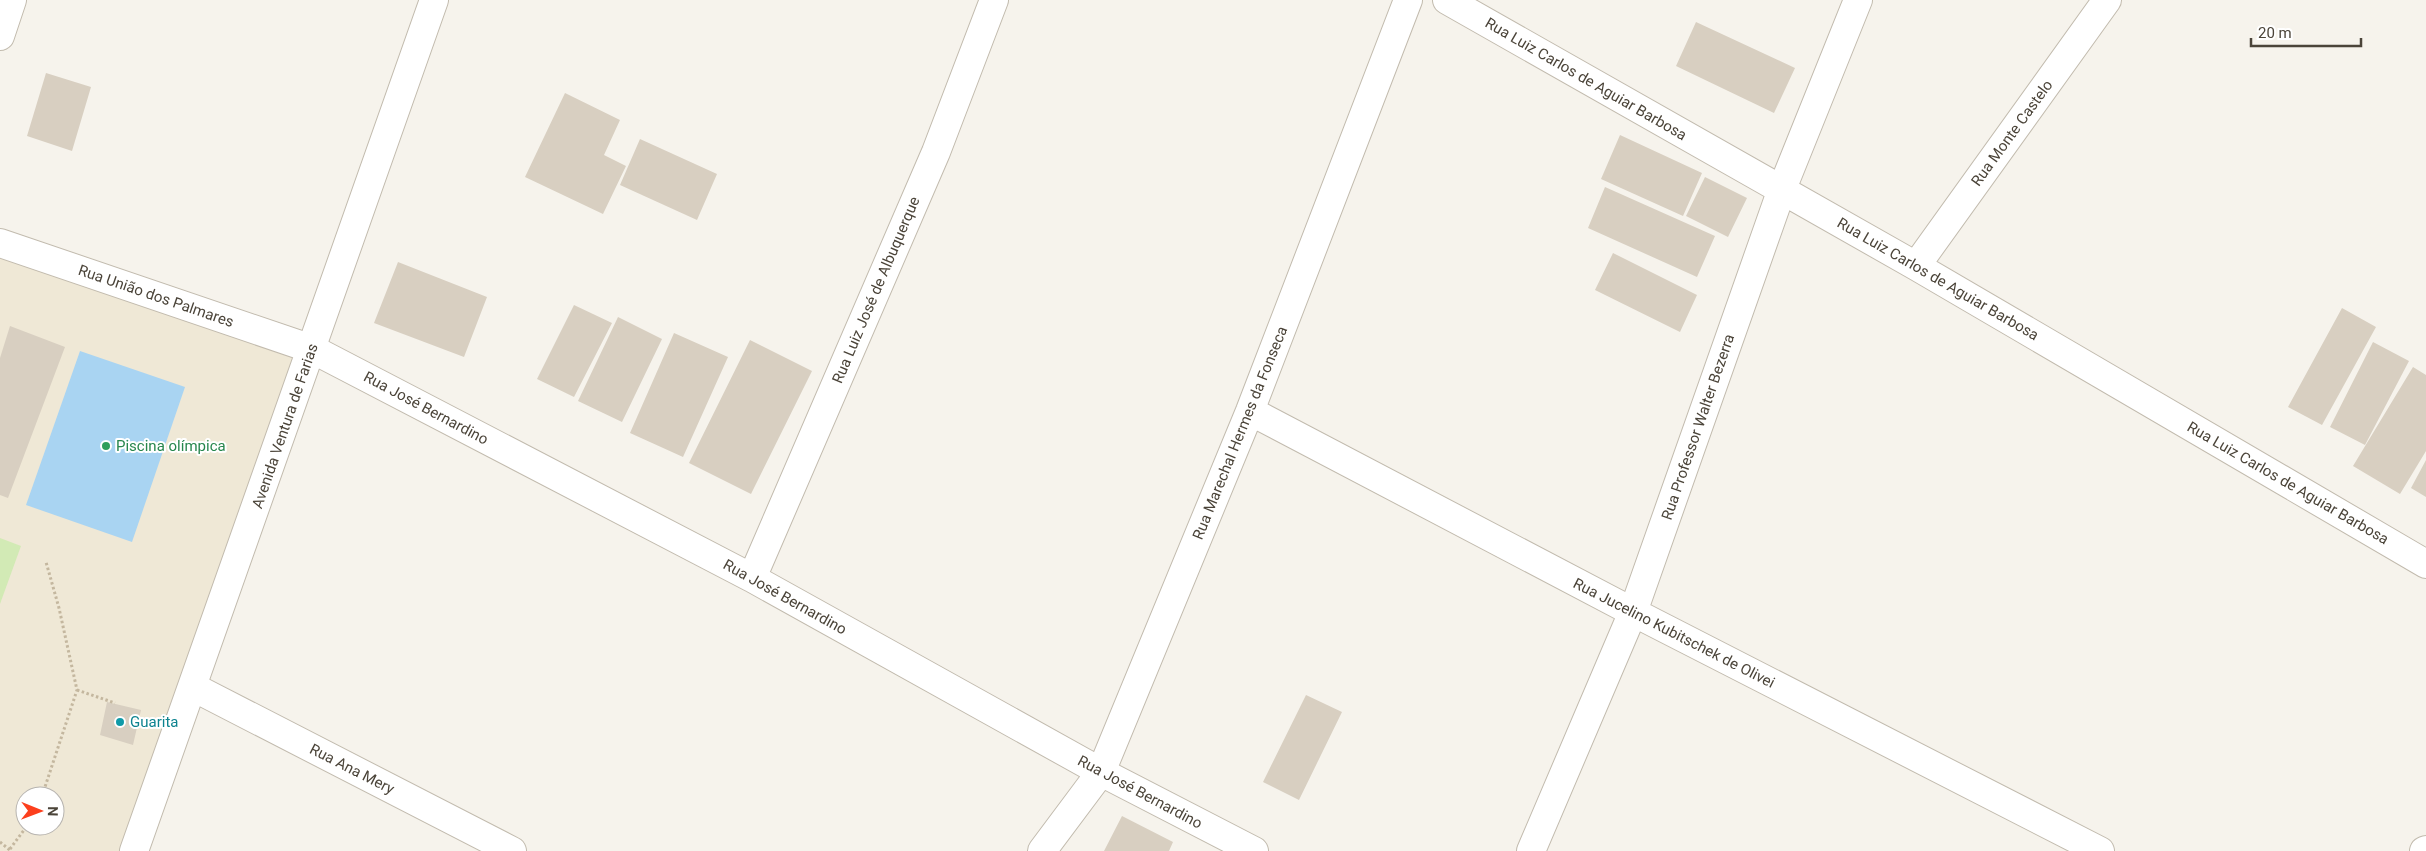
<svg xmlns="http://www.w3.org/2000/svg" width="2426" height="851" font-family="Roboto,sans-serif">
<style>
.education{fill:#efe8d6;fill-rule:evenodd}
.green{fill:#d2eab5}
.water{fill:#a9d4f2}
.building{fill:#d8cfc1}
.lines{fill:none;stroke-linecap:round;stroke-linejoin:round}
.minor-casing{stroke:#c2bbae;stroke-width:30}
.tertiary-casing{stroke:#c2bbae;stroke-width:30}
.path{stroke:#c4b79f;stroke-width:3;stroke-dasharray:2.5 2.5;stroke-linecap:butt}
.minor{stroke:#fff;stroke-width:28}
.tertiary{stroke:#fff;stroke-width:28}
.leisure-dot{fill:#2e9e5b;stroke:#fff;stroke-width:2}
.culture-dot{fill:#0f9aa8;stroke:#fff;stroke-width:2}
.labels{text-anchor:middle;stroke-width:4;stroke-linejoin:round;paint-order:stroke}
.street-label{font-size:15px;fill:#4b4439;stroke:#fff}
.leisure-label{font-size:15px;fill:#27864d;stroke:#fff;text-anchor:start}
.culture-label{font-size:15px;fill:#0d838f;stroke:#fff;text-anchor:start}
</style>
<rect width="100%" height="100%" fill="#f6f3ec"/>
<path class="education" d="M0,243l312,106 -178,502h-134zM25,796h30v30h-30z"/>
<path class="green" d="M0,538l21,8 -21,58z"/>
<path class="water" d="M80,351l105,36 -53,155 -106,-37z"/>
<path class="building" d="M1696,22l99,46 -21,45 -98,-47z
M46,73l45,14 -19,64 -45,-15z
M565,93l55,27 -16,35 22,11 -23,48 -78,-37z
M1620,135l82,38 -19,43 -82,-37z
M640,139l77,35 -20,46 -77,-35z
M1705,177l42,21 -19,39 -42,-21z
M1605,187l110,49 -18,41 -109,-49z
M1613,253l84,42 -17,37 -85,-42z
M398,262l89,35 -23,60 -90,-34z
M574,305l38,18 -38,74 -37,-18z
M2342,308l34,19 -54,98 -34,-18z
M618,317l44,22 -40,83 -44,-21z
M10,326l55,21 -57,151 -8,-3v-137z
M674,333l54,24 -45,100 -53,-24z
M750,340l62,31 -61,123 -62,-31z
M2373,342l36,19 -44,84 -35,-18z
M2413,367l13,8v76l-26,43 -47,-28z
M2426,460v37l-15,-9z
M1306,695l36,17 -43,88 -36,-18z
M107,702l34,8 -8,35 -33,-10z
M1122,816l51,26 -4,9h-65z"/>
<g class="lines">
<g class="minor-casing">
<path id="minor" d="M1447,0l469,266 510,298
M0,36l12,-36
M0,243l312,106 440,229 349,194 153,79
M1916,266l191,-266
M1250,411l383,201 467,239
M752,578l184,-426 58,-152
M193,687l319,164
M1042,851l59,-79 149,-361 158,-411
M1531,851l102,-239 149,-423 76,-189"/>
</g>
<g class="tertiary-casing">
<path id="tertiary" d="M134,851l300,-851
M2424,851l2,-1"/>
</g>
<path class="path" d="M77,690l38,13
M42,796l35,-106 -18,-82 -13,-46
M0,842l11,9
M10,849l17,-23"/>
<use href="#minor" class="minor"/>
<use href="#tertiary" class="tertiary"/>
</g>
<circle class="leisure-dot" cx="106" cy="446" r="5"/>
<circle class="culture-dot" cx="120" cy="722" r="5"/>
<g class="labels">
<g class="street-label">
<text transform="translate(1586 79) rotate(30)" y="5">Rua Luiz Carlos de Aguiar Barbosa</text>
<text transform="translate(2012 133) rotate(-54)" y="5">Rua Monte Castelo</text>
<text transform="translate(1938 279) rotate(30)" y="5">Rua Luiz Carlos de Aguiar Barbosa</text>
<text transform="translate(876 290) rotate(-67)" y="5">Rua Luiz José de Albuquerque</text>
<text transform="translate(156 296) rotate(19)" y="5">Rua União dos Palmares</text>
<text transform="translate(426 408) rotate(28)" y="5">Rua José Bernardino</text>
<text transform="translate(285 426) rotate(-71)" y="5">Avenida Ventura de Farias</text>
<text transform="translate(1698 427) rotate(-71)" y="5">Rua Professor Walter Bezerra</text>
<text transform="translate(1240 433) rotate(-68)" y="5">Rua Marechal Hermes da Fonseca</text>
<text transform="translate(2288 483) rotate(30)" y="5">Rua Luiz Carlos de Aguiar Barbosa</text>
<text transform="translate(785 597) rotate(29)" y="5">Rua José Bernardino</text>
<text transform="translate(1674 633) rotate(27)" y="5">Rua Jucelino Kubitschek de Olivei</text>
<text transform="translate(352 769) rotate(27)" y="5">Rua Ana Mery</text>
<text transform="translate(1140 792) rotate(28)" y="5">Rua José Bernardino</text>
</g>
<g class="leisure-label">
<text x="116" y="451">Piscina olímpica</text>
</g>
<g class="culture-label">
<text x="130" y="727">Guarita</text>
</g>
</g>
<g transform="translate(40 811) rotate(91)"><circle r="24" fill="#ffffff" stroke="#b7b4b0"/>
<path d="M0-4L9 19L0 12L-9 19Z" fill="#fc3f1d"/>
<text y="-8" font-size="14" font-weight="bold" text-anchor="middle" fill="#4b4439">N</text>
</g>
<path d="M2251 38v8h110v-8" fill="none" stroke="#4b4439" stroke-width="2.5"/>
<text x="2258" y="38" font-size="15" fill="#4b4439" stroke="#ffffff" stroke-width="4" paint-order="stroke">20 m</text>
</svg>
